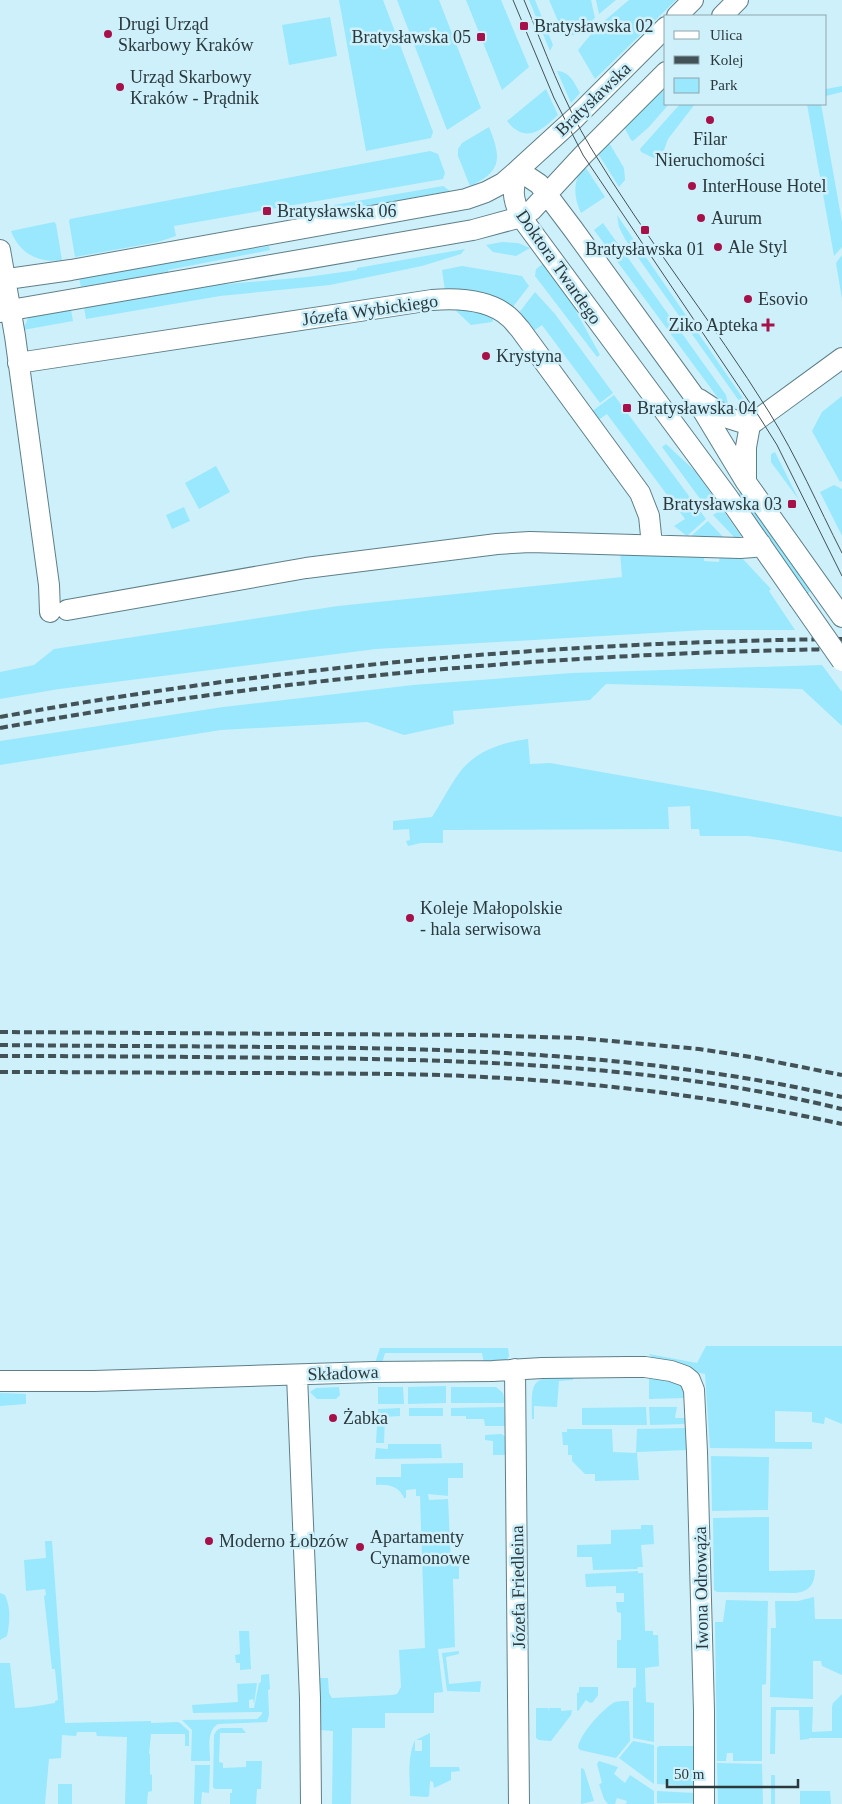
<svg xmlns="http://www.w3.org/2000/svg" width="842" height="1804" font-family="Georgia,serif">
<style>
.green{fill:#99e8fe}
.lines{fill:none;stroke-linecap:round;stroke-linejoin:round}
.minor-casing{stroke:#5f7f88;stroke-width:22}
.minor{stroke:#fff;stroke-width:20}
.tram{stroke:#425257;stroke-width:1}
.rail{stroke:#425257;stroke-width:4;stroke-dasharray:8 4;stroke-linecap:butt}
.minor-bridge-casing{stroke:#5f7f88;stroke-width:22;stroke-linecap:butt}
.minor-bridge{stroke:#fff;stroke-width:20}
.poi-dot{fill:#a71149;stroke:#cef0fa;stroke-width:2}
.labels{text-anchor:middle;stroke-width:5;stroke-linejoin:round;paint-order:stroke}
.poi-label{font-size:18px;fill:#2b383c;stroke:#cef0fa;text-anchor:start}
.street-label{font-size:18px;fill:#2b383c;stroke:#cef0fa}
</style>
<rect width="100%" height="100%" fill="#cef0fa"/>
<path class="green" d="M339,0h44l50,132 -2,6 -65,13z
M397,0h42l42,108 -34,22z
M466,0h35l28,67 -27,23z
M529,0h6l18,45 -3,6z
M549,0h42l4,18 -19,16 -11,3z
M596,0h20l-17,14z
M629,0h47l-81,79 -17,-29 19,-23z
M330,17l7,39 -48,9 -7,-40z
M557,71c14,1 17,12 23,22l-9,10z
M842,86v6l-16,4v-7z
M666,88v16h3l-20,23 -16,14 -2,-1 -8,-15z
M546,89l12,26c-17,16 -33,29 -51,6z
M680,104h15l-27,35 -8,22 -19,-9 -1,-3z
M807,104h14l21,118v25l-8,9z
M489,127c12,30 14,44 -19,59l-12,-30v-7l4,-6z
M608,141l16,27 1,12 -6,7 -22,-35z
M430,151l8,3 7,19 -2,6 -269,47 2,10 -18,6 -83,15 -6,-36 1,-2z
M584,165l21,32 -24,16c-8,-17 -8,-32 3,-48z
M443,186l7,5 -88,16v-1l-28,2v-3z
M617,215l134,195 -7,-2 -119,-169 -6,-12z
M54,222l2,2 6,36c-23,4 -43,-7 -51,-29z
M603,223l123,172 3,14 -8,-7 -127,-172z
M502,242l16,1 12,5 -14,8 -23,-4 -7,-7z
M269,246l1,4 -102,20v2l-87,15 -2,-9z
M465,249l-4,5 -39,12 -92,19 -110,11 -134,23 -2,-11 120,-22 103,-9 50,-7v-2z
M842,255v44l-6,-36z
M544,263l33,46 -1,2 24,44 -3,2 -62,-81 1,-7z
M462,266l60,10 7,10 -17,22 -67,-17 -3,-21z
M535,292l20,22 58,79 -13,10 -58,-78 -10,7 -14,-18z
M453,308l13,1 29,7 -3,6 -21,3z
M71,310l2,11 -50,9 6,-14z
M614,395l92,124 -19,17 -13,-10 11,-7 -78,-105 -10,7 -6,-9z
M842,396v85l-2,1 -28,-51 10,-19z
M666,444l29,27 21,29 -10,7 -44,-60z
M775,452l24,48 -28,-38v-8z
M216,466l14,26 -31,17 -14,-26z
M834,485l8,4v47l-22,-44z
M742,491l70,99 -5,4 -70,-99z
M184,507l6,14 -18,8 -6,-14z
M722,509l19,27 -5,3 -23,-24z
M708,521l17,18 -35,-2z
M620,552l84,3v6l15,1 1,-7 21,2 30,32 -2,2 26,39h-90l-329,19 -317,40 -59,10v-27l34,-7 20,-16 284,-43 284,-29z
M822,665l20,27v34l-40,-37 -196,-5 -16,16 -137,11 1,13 -50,11 -37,-13 -146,8 -221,35v-24l223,-34 190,-22 159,-12z
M528,739l2,25 20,-1 165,29 127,25v35l-64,-12 -30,-4h-48l-1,-7h-8l-1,-23 -22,1 1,22 -226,1v13h-22l-13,3 -2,-5 4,-1 -1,-11 -16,1v-9l39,-4c10,-15 21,-38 32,-50 17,-18 41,-25 64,-28z
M706,1346h136v78l-17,-7 -1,7 -12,-2v-10l-37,-1v31h37v7l-102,-1 -5,-74 -50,-10 -6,-10 48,9z
M380,1348h128l1,8 -4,7h-21l-2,-10h-97l-3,10h-7z
M649,1376l18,3 13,6 3,5 1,8 -35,1z
M573,1377v3l-14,1 -2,26 -23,-1v13h-2c-1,-43 0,-41 41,-42z
M446,1386v17l-38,1v-17z
M339,1387l1,8 -4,4h-19l-7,-7 6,-4z
M378,1387h25l1,17h-26z
M451,1387h45l7,6 2,10h-54z
M0,1393l26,1v10l-26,2z
M504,1407l1,19h-20l-1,-7h-18v-3h-15v-8z
M646,1407l1,18h-65v-17z
M649,1407h28l-2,11h10l1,6 -36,1z
M400,1408v8l-15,1 -1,26h-8l2,-34z
M409,1408h34v8h-34z
M686,1428l1,22 -50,2 2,28 -44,1v-7h-10l-13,-13v-6h-4v-10h-5l-1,-13h5v-3h45l1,23 23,1 1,-24z
M501,1434l4,2v19h-12v-14l-8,-1v-5z
M388,1444h53l1,14 -67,1 1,-11 12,1z
M711,1456l58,1 -1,53 -56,1z
M463,1463v15h-15v18l-20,-2 1,6 19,-1 3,63 8,1v16h-6l2,68 -17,2 5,43 -9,1v20h-49v15h-33l-1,76h-19l1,-73 -13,-1v-52h8l1,15 3,5 61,-3 4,-1 4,-7 -2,-37 26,-2 -5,-152h-4v-7l-10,1v8h-2c-5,-12 -16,-14 -28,-13v-8h25v-13z
M769,1517v54l46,-1c0,14 -6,22 -20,23l-78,-1 -3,-2 -1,-72z
M641,1525h12l1,19 -13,1 2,22h-5l-1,2 -44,1 -1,-13h-15v-12l34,-1v-14l30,-1z
M45,1541h7l13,182 86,-2v2l27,-1 2,1 9,8v15h-4v-12h-34l-2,20h1v20l2,1v16l-4,1 -1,12h-22l2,-67 -30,-1 -1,-4h-19l-1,4 -14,-1 -1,23 -12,1 -4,45h-45v-141h10l5,45c14,0 26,-3 40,-5v-2l3,-1 -3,-31h-3l-8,-73 2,-1 -1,-6 -19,2 -2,-31 22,-2z
M638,1571v2h5l2,58h8v4h5l1,31 -14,2 1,34 8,1v39l-21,-4v-50l3,-1v-19h-19v-28h4v-27l-4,-1 -1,-10h8v-9h-8v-7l-30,1 -1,-13z
M0,1593l5,2c6,13 5,27 2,41l-7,4z
M814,1597l1,22h27v56l-20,-9 -1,-5h-8v38l-43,-2 1,-69h5l-1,-27h23z
M726,1600l42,1 -2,83 -4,1v76h-29v-8h-6l-1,8h-9l-2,-139h8z
M239,1631h10l2,38 -11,1v-7h-4l-1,-8 5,-1z
M459,1651v3l-13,3 3,27 32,-3 -1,11 -33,-1 -5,-38z
M269,1674l1,15 -2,1 1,25 -2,7 -49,2c-12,7 -8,25 -8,37h-19l1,-31 -10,-10 75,-1 5,-5v-2l-69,1 -1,-8 46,-3 -1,-18 20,-1 -3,21 -1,-5 -4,1v8h5l5,-25 2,-1v-7z
M579,1687h19v8l-5,7 -3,1 -4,-3 -8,11 -1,-1v-17l2,-1z
M842,1694v44h-33v1l-9,1 -1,-30h-23l-1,44h-5l1,-47h42l-1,25 20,-1v-24l1,-4z
M629,1701l1,40 -14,17 -36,-8 -2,-3c3,-14 22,-35 35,-44 4,-2 11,-2 16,-2z
M536,1708h12v3l1,-3h12v3l11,-1 -1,5 -20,26 -12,-1 -3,-2z
M221,1728h21l4,5h-26l-1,29 4,1v5l23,-1v-6h16l-1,28h-4l-1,15h-26v-11h2v-4h-17l-2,-2 1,-52 3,-5z
M430,1733v34h29l1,4 -9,1v8l-17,8 -1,-6 -3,-1 -1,15 -2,1 -17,-1c0,-18 -3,-39 5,-56v11h7v-11h-6z
M633,1741l21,4v39l-35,-26z
M659,1746h34l1,1v39l-37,-2v-36z
M599,1761l19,6 -4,7 11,9 5,-8 24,16v13h-28l1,-3 -10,-3 -2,6h-7l-4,-5 -5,-15 3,-1 -5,-19z
M717,1763l45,1 1,40h-45z
M195,1765h15l-1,28 -7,-1 -1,12h-7z
M581,1768l3,1 10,32 -13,3z
M771,1775h4v29h-4z
M58,1784h14v20h-14z
M657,1791l37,2v10h-37z
M800,1791h30l1,13h-31z"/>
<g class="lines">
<g class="minor-casing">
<path id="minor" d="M677,16l16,-16
M722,16l16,-16
M518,170l21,14 34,45 121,167 52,86 96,135
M518,170c-6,20 -6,28 3,47l206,279 71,102
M0,250l15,86 34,249 1,27
M0,280l71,-10 395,-71 20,-7 17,-9 15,-13 57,-52 91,-91
M0,312l473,-82 48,-13 11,-7 51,-55 83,-83
M18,363l414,-63c25,-2 57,-1 77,17 4,3 7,8 11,12l120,164 9,23 3,29
M699,399l29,19 22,7
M746,482v-35l4,-22 92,-67
M67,610l239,-42 191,-24 33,-2 210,6 14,-1 7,-3
M515,1369l4,435
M297,1375l13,323 1,106
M0,1381h94l279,-9 120,-1 49,-3 86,-1h17l26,4 14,5 5,4 4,10 3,62 7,259v93"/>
</g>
<use href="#minor" class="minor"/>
<path class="tram" d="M513,0l41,98 29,57 177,263 17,27 65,131
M524,0c21,50 39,102 67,148 55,91 122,174 178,264 28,45 49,94 73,141"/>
<path class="rail" d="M0,717c278,-51 560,-75 842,-78
M0,728c278,-50 560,-75 842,-79
M0,1032l474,3 104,3 121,11 52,8 91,18
M0,1045c89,1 178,1 268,2 192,1 385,7 574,50
M0,1056c101,0 201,1 302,2 181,2 363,8 540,51
M0,1072c93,0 187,1 280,1 68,1 137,0 204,4 121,6 241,21 358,47"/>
<g class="minor-bridge-casing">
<path id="minor-bridge" d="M798,598l44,63"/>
</g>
<use href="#minor-bridge" class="minor-bridge"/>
</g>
<g class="poi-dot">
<rect x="519" y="21" width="10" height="10" rx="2.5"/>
<circle cx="108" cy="34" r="5"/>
<rect x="476" y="32" width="10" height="10" rx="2.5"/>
<circle cx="120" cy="87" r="5"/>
<circle cx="710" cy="120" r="5"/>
<circle cx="692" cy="186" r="5"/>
<rect x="262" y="206" width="10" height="10" rx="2.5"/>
<circle cx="701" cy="218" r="5"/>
<rect x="640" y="225" width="10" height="10" rx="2.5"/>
<circle cx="718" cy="247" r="5"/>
<circle cx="748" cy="299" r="5"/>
<path d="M765.5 317.5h5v5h5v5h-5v5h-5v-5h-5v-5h5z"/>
<circle cx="486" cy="356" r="5"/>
<rect x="622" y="403" width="10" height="10" rx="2.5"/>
<rect x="787" y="499" width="10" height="10" rx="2.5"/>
<circle cx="410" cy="918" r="5"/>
<circle cx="333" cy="1418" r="5"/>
<circle cx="209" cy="1541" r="5"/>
<circle cx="360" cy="1547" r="5"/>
</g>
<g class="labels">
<g class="poi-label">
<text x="118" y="30">Drugi Urząd<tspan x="118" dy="21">Skarbowy Kraków</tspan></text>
<text x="534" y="32">Bratysławska 02</text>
<text x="471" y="43" text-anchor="end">Bratysławska 05</text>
<text x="130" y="83">Urząd Skarbowy<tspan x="130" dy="21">Kraków - Prądnik</tspan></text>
<text x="710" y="145" text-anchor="middle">Filar<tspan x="710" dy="21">Nieruchomości</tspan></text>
<text x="702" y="192">InterHouse Hotel</text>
<text x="277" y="217">Bratysławska 06</text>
<text x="711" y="224">Aurum</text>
<text x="728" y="253">Ale Styl</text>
<text x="645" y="255" text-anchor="middle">Bratysławska 01</text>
<text x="758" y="305">Esovio</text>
<text x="758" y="331" text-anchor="end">Ziko Apteka</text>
<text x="496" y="362">Krystyna</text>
<text x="637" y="414">Bratysławska 04</text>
<text x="782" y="510" text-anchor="end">Bratysławska 03</text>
<text x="420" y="914">Koleje Małopolskie<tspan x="420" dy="21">- hala serwisowa</tspan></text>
<text x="343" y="1424">Żabka</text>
<text x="370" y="1543">Apartamenty<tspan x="370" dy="21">Cynamonowe</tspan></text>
<text x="219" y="1547">Moderno Łobzów</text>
</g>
<g class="street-label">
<text transform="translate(593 99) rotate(-44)" y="6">Bratysławska</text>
<text transform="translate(559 267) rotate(55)" y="6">Doktora Twardego</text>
<text transform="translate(370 310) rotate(-8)" y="6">Józefa Wybickiego</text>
<text transform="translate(343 1373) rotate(-2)" y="6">Składowa</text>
<text transform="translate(518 1587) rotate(-91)" y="6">Józefa Friedleina</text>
<text transform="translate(701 1588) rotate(-91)" y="6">Iwona Odrowąża</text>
</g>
</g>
<rect x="664" y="15" width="162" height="90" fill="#cef0fa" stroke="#8da6ae"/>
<rect x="674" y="31" width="25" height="8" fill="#ffffff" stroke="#8da6ae"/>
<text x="710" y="40" font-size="15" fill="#2b383c">Ulica</text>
<rect x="674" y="56" width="25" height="8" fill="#425257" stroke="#8da6ae"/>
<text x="710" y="65" font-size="15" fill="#2b383c">Kolej</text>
<rect x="674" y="78" width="25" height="15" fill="#99e8fe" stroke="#8da6ae"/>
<text x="710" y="90" font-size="15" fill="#2b383c">Park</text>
<path d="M667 1779v8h131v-8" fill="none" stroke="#2b383c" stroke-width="2.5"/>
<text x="674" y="1779" font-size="15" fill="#2b383c" stroke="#cef0fa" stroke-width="4" paint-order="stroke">50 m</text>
</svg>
